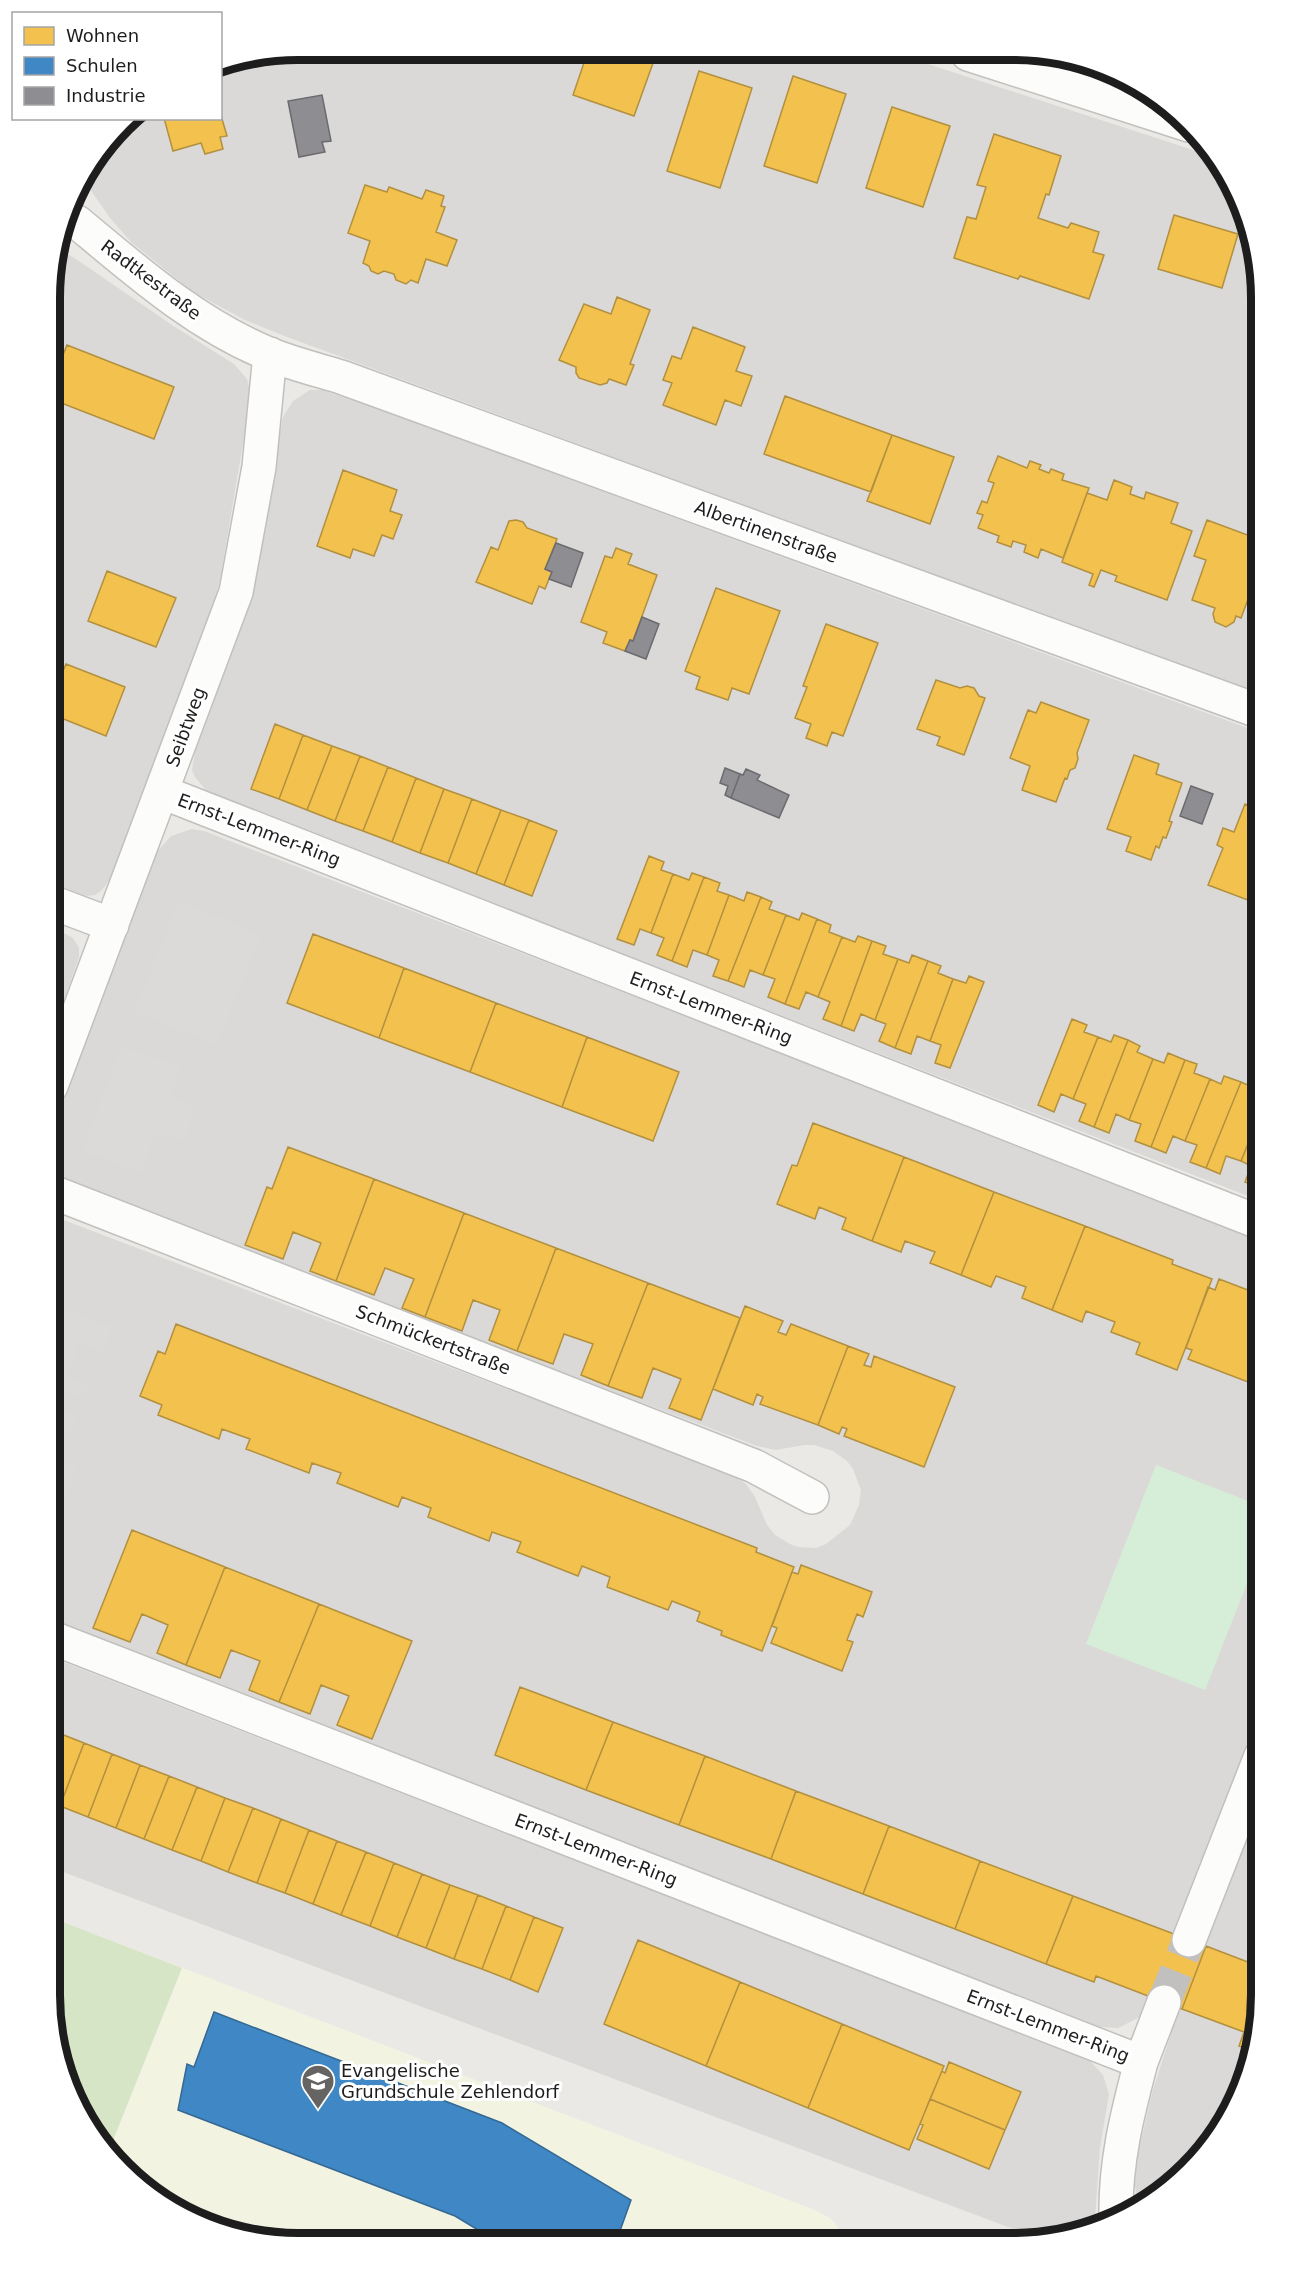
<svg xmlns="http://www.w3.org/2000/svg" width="1311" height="2293" font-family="'DejaVu Sans',sans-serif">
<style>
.residential{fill:#dad9d7}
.education{fill:#f3f3e2}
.grass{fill:#d7e5c7}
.park{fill:#d6eed7}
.parking{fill:#dbdad9}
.homes{fill:#f2c14e;stroke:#b2903f;stroke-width:1.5}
.schools{fill:#3f88c5;stroke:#356893;stroke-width:1.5}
.industry{fill:#8d8d92;stroke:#6b6b6f;stroke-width:1.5}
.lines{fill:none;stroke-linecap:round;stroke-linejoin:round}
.minor-tunnel{stroke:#c2c0be;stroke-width:33;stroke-dasharray:33 16;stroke-linecap:butt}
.minor-casing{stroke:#c1c0be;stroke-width:36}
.minor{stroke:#fcfcfb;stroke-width:33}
.labels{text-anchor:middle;stroke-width:6;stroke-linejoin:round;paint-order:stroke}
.street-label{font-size:18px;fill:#1d1d1d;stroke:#fff}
.poi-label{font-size:18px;fill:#1d1d1d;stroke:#fff;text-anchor:start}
.rim{fill:none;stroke:#1d1d1d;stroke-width:8}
</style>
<rect width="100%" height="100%" fill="#ebe9e6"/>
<path class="residential" d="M298,50l596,3 324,105 30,60 13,80v397l-974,-358 -42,-17 -52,-28 -61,-49 -22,-25 -27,-39 46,-60 91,-1 1,-53z
M1025,54h36l61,21 31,20z
M57,249l16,8 99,68 62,39 13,15 4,17 -31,184 -7,27 -101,269 -10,14 -7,5 -10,1 -34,-11 1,-619z
M310,390h12l53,18 886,325v468l-1052,-407 -14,-17 -3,-7 3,-18 51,-138 37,-197 10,-16z
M192,829l12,2 1057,406v477l-111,287 -12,17 -20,10 -18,-1 -1050,-406v-404l11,2 671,256 14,9 9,13 12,28 8,10 15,9 8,3 18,1 10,-4 24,-19 9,-20 2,-15 -8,-21 -6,-8 -14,-10 -19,-6h-10l-28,5 -19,-4 -681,-258 -15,-10 -10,-16v-30l105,-279 15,-17z
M51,926l22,12 6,10v9l-28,80z
M50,1657l1039,403 14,15 6,19 -9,54 -5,70 -2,8 -6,5 -47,8 -990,-372z
M1261,1798v213l-13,64 -38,71 -46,46 -25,14 -4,-20 2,-28 15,-65 23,-72z"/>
<path class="education" d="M50,1917l765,293 15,8 8,9 2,14v2l-575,-2 -38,-10 -101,-59 -25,-26 -38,-71 -13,-80z"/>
<path class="grass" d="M50,1917l132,51 -74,185 -7,-7 -38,-71 -13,-80z"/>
<path class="park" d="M1156,1465l105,41v42l-56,142 -119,-46z
M126,2172l101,59 -24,-7 -56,-32z"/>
<path class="parking" d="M178,901l83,33 -44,111 -83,-33z
M121,1046l60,21 -11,30 26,10 -12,35 -28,-10 -15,41 -59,-22z
M50,1303l62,24 -10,26 -23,-9 -13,32 23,9 -6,12 -22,-8 -7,18 22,9 -9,23 -17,-7z
M50,1456l27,11 -27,70z
M1261,1899v43l-14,-5z"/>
<path class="homes" d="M588,51l69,1 -23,64 -61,-21z
M699,71l53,17 -32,100 -53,-17z
M793,76l53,18 -29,89 -53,-17z
M892,107l58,19 -27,81 -57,-19z
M220,112l7,24 -7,1 3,12 -18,5 -4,-11 -28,8 -9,-33h56z
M994,134l67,22 -12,39 -3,-1 -8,24 30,10 3,-5 28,9 -6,20 11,3 -15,44 -69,-23 -2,3 -64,-21 13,-41 9,2 10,-32 -9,-2z
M365,185l22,7 2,-5 33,12 4,-9 18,6 -3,10 4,1 -9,25 21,8 -10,26 -21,-7 -8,24 -7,-3 -5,4 -10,-4 -2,-6 -10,-3 -6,3 -7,-3 -2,-5 -6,-3 7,-22 -22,-8z
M1174,215l64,19 -16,54 -64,-19z
M617,297l33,13 -20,54 4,1 -8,20 -17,-6 -2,4 -7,2 -21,-7 -3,-5v-6l-17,-7 25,-56 27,10z
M693,327l52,20 -9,24 16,5 -11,30 -16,-6 -9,25 -53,-20 9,-22 -9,-3 9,-24 9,3z
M67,345l107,42 -20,52 -103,-40v-14z
M785,396l107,39 -21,57 -107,-38z
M892,435l62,22 -24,67 -63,-23z
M998,456l29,12 3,-7 11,4 -2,4 10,4 2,-4 13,5 -2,6 27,8 -26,70 -22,-9 -3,9 -14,-6 2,-7 -13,-4 -2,6 -14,-5 2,-6 -21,-8 5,-13 -6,-2 5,-12 5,2 7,-20 -6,-2z
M343,470l54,20 -7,21 12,4 -9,24 -11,-4 -8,21 -21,-7 -3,9 -33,-12z
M1114,480l18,7 -2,7 14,5 2,-7 32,11 -7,20 21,8 -25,69 -52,-19 2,-5 -16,-6 -7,17 -5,-2 4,-11 -31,-12 25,-69 20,7z
M516,520l7,2 4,6 30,11 -12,30 7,3 -3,7 -4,10 -6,-3 -7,18 -56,-22 15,-35 7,3 11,-29z
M1207,520l54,20v49l-8,-3 -12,32 -5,-2 -2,6 -8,5 -11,-5 -2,-8 2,-6 -23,-8 14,-40 -12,-4z
M616,548l16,6 -4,10 29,11 -24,66 -3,-1 -5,11 -22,-8 4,-11 -26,-10 24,-66 7,2z
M107,571l69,27 -20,49 -68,-26z
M716,588l64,23 -31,83 -17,-6 -4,12 -32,-11 4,-12 -15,-6z
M826,624l52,19 -35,93 -11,-4 -5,14 -21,-8 5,-14 -16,-6 12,-31 -4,-1z
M66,664l59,23 -19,49 -55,-22v-14z
M936,680l24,8 7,-2 7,2 5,8 6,2 -21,57 -27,-10 3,-8 -23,-8z
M1041,702l48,18 -12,33 1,6 -3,9 -5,2 -3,9 -2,-1 -9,24 -34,-12 8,-24 -20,-8 18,-48 8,3z
M275,724l28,11 -24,64 -28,-10z
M303,735l29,11 -25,64 -28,-11z
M332,746l28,10 -25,65 -28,-11z
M1134,755l25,9 -3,10 26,9 -13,38 3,1 -6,16 -3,-1 -4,11 -3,-2 -5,14 -25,-9 5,-14 -24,-8z
M360,756l28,11 -25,64 -28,-10z
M388,767l28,11 -24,64 -29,-11z
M416,778l28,11 -24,64 -28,-11z
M444,789l28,10 -24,64 -28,-10z
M472,799l29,11 -25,64 -28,-11z
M1245,804l16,6v95l-53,-20 15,-37 -6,-3 6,-17 11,4z
M501,810l28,10 -25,65 -28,-11z
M529,820l28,11 -25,65 -28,-11z
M649,856l15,6 -3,8 12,4 -22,59 -11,-4 -6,16 -17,-6z
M692,873l12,4 -32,84 -15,-6 7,-17 -13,-5 22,-59 16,6z
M704,877l16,6 -3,8 12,4 -22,60 -14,-5 -6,17 -15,-6z
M747,892l14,5 -33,84 -15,-5 6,-16 -12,-5 22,-60 15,6z
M761,897l11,5 -3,7 17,6 -23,60 -13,-5 -6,17 -16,-6z
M802,913l15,6 -32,85 -17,-7 7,-18 -12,-4 23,-60 13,5z
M817,919l14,6 -2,7 13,5 -24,60 -12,-5 -7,17 -14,-5z
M313,934l91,34 -25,70 -92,-35z
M858,936l14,5 -31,85 -18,-7 7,-17 -12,-5 24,-60 13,5z
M872,941l14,5 -3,8 15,5 -23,61 -14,-6 -7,17 -13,-5z
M912,955l16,6 -33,87 -16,-7 7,-17 -11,-4 23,-61 11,4z
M928,961l13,5 -3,7 15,6 -23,62 -13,-5 -6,18 -16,-6z
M404,968l92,35 -26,69 -91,-34z
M969,976l15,6 -34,86 -15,-5 6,-18 -11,-4 23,-62 13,4z
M496,1003l91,34 -25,70 -92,-35z
M1072,1019l15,6 -3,7 14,5 -25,62 -12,-5 -7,18 -16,-7z
M1114,1035l14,5 -34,87 -15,-6 7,-17 -13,-5 25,-62 13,5z
M587,1037l92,35 -26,69 -91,-34z
M1128,1040l12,6 -3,6 16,7 -24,61 -13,-6 -7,19 -15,-6z
M1168,1053l17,7 -34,87 -16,-6 6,-17 -12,-4 24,-61 11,4z
M1185,1060l12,4 -3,9 16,6 -25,62 -12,-5 -7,17 -15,-6z
M1224,1076l17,6 -35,86 -16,-6 7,-17 -12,-4 25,-62 11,5z
M1241,1082l11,5 -3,7 12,5v13l-20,49 -15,-5 -6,18 -14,-6z
M1261,1112v76l-16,-6 6,-16 -10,-5z
M813,1123l91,34 -32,84 -30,-12 4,-11 -27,-11 -4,12 -38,-15 15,-39 5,1z
M288,1147l86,32 -38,102 -26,-10 11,-28 -28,-11 -10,27 -38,-14 22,-58 5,2z
M904,1157l90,35 -33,83 -31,-12 5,-11 -30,-11 -4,11 -29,-11z
M374,1179l90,34 -39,104 -23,-9 12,-29 -29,-11 -11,27 -38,-14z
M994,1192l91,34 -33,84 -30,-12 4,-11 -30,-11 -5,11 -30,-12z
M464,1213l92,35 -39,103 -28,-11 11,-30 -27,-10 -11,31 -37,-14z
M1085,1226l88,34 -1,4 40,15 -35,91 -41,-16 4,-11 -29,-11 4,-10 -29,-11 -4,11 -30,-12z
M556,1248l92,35 -40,103 -27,-11 12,-31 -29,-10 -11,30 -36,-13z
M1219,1279l42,16v92l-73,-28 4,-9 -6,-2 22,-61 7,3z
M648,1283l92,35 -39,102 -32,-12 12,-29 -28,-11 -11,30 -34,-12z
M745,1306l38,15 -5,11 8,3 5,-11 57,22 -30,79 -58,-21 3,-7 -6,-3 -4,11 -40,-16z
M176,1324l581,224 -1,4 38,15 -32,84 -41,-16 1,-4 -25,-10 3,-9 -28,-11 -4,9 -61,-23 3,-10 -28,-11 -4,10 -61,-24 4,-10 -29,-10 -3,9 -61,-24 3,-9 -29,-11 -4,10 -61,-24 4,-10 -29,-10 -3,10 -63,-24 4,-10 -28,-10 -3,10 -61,-24 4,-10 -22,-9 18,-45 7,3z
M848,1346l21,8 -5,11 7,2 3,-11 81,31 -31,80 -80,-31 3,-7 -5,-2 -3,7 -21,-9z
M132,1530l93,37 -39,98 -29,-12 11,-28 -26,-11 -12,28 -37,-14z
M801,1565l71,27 -9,25 -6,-3 -10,26 6,2 -11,29 -71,-28 6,-15 -5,-2 20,-54 6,2z
M225,1567l94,37 -40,98 -30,-12 11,-29 -29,-11 -11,28 -34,-13z
M319,1604l93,37 -40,98 -35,-14 12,-29 -28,-11 -11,29 -31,-12z
M520,1687l93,35 -27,68 -91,-35z
M613,1722l92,34 -26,69 -93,-35z
M50,1730l6,2 -6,17z
M56,1732l28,11 -24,63 -10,-3v-54z
M84,1743l28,11 -24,63 -28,-11z
M112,1754l28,11 -24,63 -28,-11z
M705,1756l91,35 -25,68 -92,-34z
M140,1765l29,11 -25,63 -28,-11z
M169,1776l28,11 -25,63 -28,-11z
M197,1787l28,11 -24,63 -29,-11z
M796,1791l93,35 -26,68 -92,-35z
M225,1798l28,10 -25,64 -27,-11z
M253,1808l28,11 -24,64 -29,-11z
M281,1819l28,11 -24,63 -28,-10z
M889,1826l91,35 -25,68 -92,-35z
M309,1830l28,11 -24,63 -28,-11z
M337,1841l29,11 -25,63 -28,-11z
M366,1852l28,11 -24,63 -29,-11z
M980,1861l93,35 -27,68 -91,-35z
M394,1863l28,11 -25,63 -27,-11z
M422,1874l28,11 -24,63 -29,-11z
M450,1885l28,10 -24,64 -28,-11z
M478,1895l28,11 -24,63 -28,-10z
M1073,1896l133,50 -24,63 -86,-33 -2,6 -48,-18z
M506,1906l28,11 -24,63 -28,-11z
M534,1917l29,11 -25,64 -28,-12z
M638,1940l102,42 -34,84 -102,-42z
M1206,1946l55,21v44l-8,40 -14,-5 5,-14 -62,-23z
M740,1982l102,42 -34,84 -102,-42z
M842,2024l102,42 -35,84 -101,-42z
M949,2062l72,30 -16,38 -75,-31 12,-28 3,2z
M930,2099l75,31 -16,39 -72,-30 6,-14 -3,-1z"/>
<path class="schools" d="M214,2012l288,111 129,77 -15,42h-118l-43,-26 -277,-106 9,-46 7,3z"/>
<path class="industry" d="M322,95l9,46 -9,1 3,10 -26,5 -11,-56z
M556,543l27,10 -12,34 -22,-8 3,-7 -7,-3z
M642,617l17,7 -13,35 -21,-8 5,-11 3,1z
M725,768l15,6 -9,24 -6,-3 3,-9 -8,-3z
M746,769l14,6 -3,5 32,15 -10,23 -48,-20 9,-24 3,1z
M1191,786l22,8 -11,30 -22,-8z"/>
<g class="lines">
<path class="minor-tunnel" d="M1164,2002l25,-62"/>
<g class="minor-casing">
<path id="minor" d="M968,54l221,71
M66,220l11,2c60,50 120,103 194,133 23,9 47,15 70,22l920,335
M162,792l1099,431
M51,902l61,23
M51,1086l185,-494 23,-125 11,-113
M50,1191l704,275 58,31
M50,1637l1091,425 23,-60
M1189,1940l72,-184
M1116,2218c-1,-56 11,-103 25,-156"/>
</g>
<use href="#minor" class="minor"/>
</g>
<defs>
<g id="school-pin" transform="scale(1.725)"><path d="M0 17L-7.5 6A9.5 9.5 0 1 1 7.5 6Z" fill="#656463" stroke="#fff"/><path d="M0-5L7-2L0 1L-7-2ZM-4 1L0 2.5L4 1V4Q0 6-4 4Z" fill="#fff"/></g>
</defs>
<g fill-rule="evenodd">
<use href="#school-pin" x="318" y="2081"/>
</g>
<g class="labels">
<g class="street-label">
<text transform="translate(151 280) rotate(37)" y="6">Radtkestraße</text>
<text transform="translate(766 532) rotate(20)" y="6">Albertinenstraße</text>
<text transform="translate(186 727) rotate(-70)" y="6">Seibtweg</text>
<text transform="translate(259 830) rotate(21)" y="6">Ernst-Lemmer-Ring</text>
<text transform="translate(711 1008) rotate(21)" y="6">Ernst-Lemmer-Ring</text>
<text transform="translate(433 1340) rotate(21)" y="6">Schmückertstraße</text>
<text transform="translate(596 1850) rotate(21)" y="6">Ernst-Lemmer-Ring</text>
<text transform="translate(1048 2026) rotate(21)" y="6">Ernst-Lemmer-Ring</text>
</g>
<g class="poi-label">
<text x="341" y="2077">Evangelische<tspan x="341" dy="21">Grundschule Zehlendorf</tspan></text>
</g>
</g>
<path d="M0 0H1311V2293H0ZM298 60H1013A238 238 0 0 1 1251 298V1995A238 238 0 0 1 1013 2233H298A238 238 0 0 1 60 1995V298A238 238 0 0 1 298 60Z" fill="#fff" fill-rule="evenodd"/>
<path class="rim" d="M298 60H1013A238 238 0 0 1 1251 298V1995A238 238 0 0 1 1013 2233H298A238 238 0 0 1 60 1995V298A238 238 0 0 1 298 60Z"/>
<rect x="12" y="12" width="210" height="108" fill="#ffffff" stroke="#a5a5a5" stroke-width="1.5"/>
<rect x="24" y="27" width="30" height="18" fill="#f2c14e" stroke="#a5a5a5" stroke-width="1.5"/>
<text x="66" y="42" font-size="18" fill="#1d1d1d">Wohnen</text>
<rect x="24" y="57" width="30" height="18" fill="#3f88c5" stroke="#a5a5a5" stroke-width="1.5"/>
<text x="66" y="72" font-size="18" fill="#1d1d1d">Schulen</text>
<rect x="24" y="87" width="30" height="18" fill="#8d8d92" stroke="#a5a5a5" stroke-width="1.5"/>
<text x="66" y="102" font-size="18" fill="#1d1d1d">Industrie</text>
</svg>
